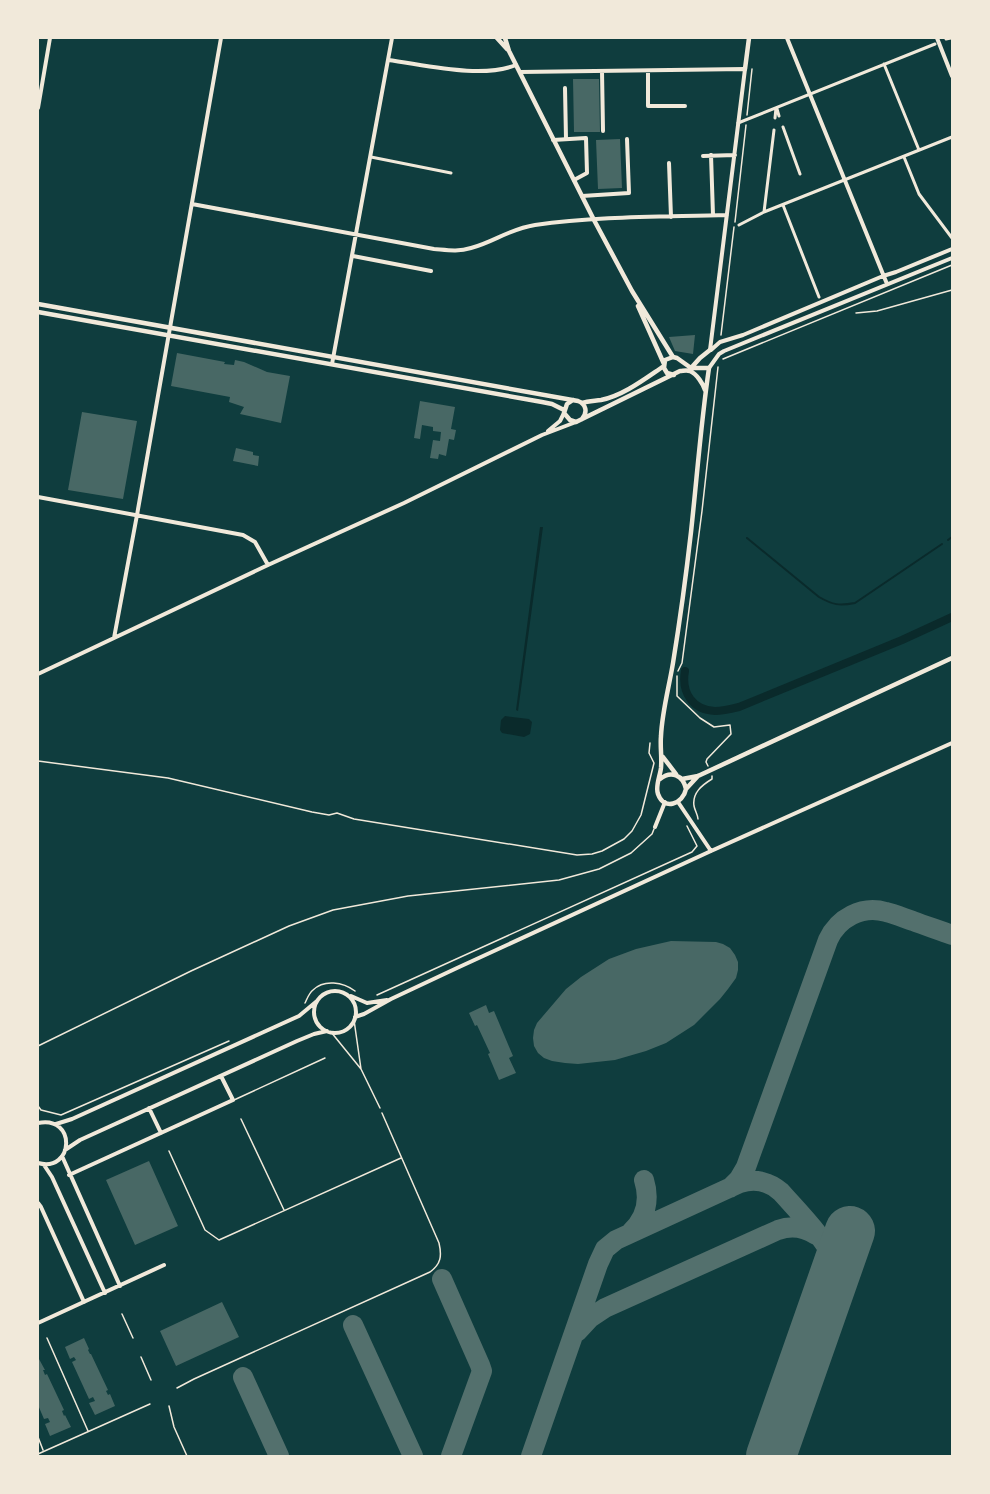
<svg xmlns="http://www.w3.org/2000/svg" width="990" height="1494" font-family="'Playfair Display',serif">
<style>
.water{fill:#0a2a2b}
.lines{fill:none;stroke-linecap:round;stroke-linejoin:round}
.stream{stroke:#0a2a2b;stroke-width:2}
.canal{stroke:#0a2a2b;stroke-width:8}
.taxiway{stroke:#53706d;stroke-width:20}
.runway{stroke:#53706d;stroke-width:50}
.building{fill:#486865}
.path{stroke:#f1e9da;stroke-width:1.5}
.service{stroke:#f1e9da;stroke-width:1.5}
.pedestrian{stroke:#f1e9da;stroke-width:3}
.minor{stroke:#f1e9da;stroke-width:4}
.tertiary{stroke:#f1e9da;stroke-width:4.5}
</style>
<rect width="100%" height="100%" fill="#0f3d3e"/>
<path class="water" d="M540,527h3l-25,184 -2,-1z
M505,716l24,3 3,3 -2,12 -6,3 -22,-4 -2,-3 1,-10z"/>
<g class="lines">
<path class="stream" d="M747,538l72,59c14,8 20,9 36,6l87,-59
M948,540l4,-3"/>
<path class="canal" d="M685,671c-4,22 8,39 30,40 8,0 16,-2 24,-4l163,-67 50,-23"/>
<path class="taxiway" d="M730,1188l9,-9 7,-12 82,-227c10,-22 34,-35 58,-28 9,2 18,6 27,9 13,5 26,9 39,14
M631,1232c15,-14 19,-33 13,-52
M442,1279l38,86 2,6 -31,85
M353,1325l60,131
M577,1332l13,-14 15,-10 173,-78c14,-5 26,-3 38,5
M243,1377l36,79
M531,1456l67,-192 7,-15 11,-9 124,-57c15,-5 30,-1 41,9 13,15 52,54 53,72 0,13 -6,25 -9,37"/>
<path class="runway" d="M771,1456l79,-225"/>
</g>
<path class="building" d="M573,79h26l1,53h-26z
M620,139l2,49 -24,1 -2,-49z
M695,335l-2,19 -18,-3 -6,-14z
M177,353l48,9 -1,2 10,1 1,-5 9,2 23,10 23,4 -9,47 -41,-9 4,-7 -15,-5 1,-5 -59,-11z
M420,401l35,6 -4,22 5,1 -2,10 -5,-1 -3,17 -7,-2 -1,5 -8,-1 3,-18 7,1 1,-9 -8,-1v-4l-11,-2 -2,14 -6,-1z
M82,412l55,9 -14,78 -55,-9z
M236,448l17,4v3l6,1 -1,10 -25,-5z
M671,941l45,1 7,2 7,4 5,7 3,7v8l-2,8 -8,11 -8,10 -26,26 -28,18 -20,8 -31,9 -37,4 -13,-1 -13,-2 -8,-3 -6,-5 -4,-7 -1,-8 1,-8 3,-7 29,-34 15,-12 28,-18 27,-10z
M486,1005l3,8 5,-2 19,45 -4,2 7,15 -17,7 -11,-26 2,-1 -13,-28 -2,1 -6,-13z
M149,1161l29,65 -43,19 -29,-65z
M222,1302l17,35 -63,29 -16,-35z
M84,1338l5,11 -1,1 2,4h1l17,36 -2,1 2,4 2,-1 5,12 -20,9 -6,-12 6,-2 -2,-4 -4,2 -17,-37 4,-2 -2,-3 -4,2 -5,-12z
M38,1359h1l6,11h-2l2,5 2,-1 17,36 -2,1 2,5 1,-1 6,12 -21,9 -5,-12 5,-2 -2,-4 -4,1 -6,-14z"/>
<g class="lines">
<path class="path" d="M747,115l5,-46
M735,222l11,-97
M856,313l21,-2 75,-21
M721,335l13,-108
M723,359l229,-94
M678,671l4,-8 20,-152 16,-144
M677,676v20l23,22 14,9 16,-2 1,9 -24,25 -1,3 2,4
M38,761l130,17 144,34 17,3 8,-2 17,6 223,36 15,-1 10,-3 22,-12 8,-8 9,-16 13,-52 -5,-10 1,-10
M698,819c0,-4 -3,-8 -4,-13 -2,-13 8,-21 18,-27v-3
M377,995l315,-143 5,-6 -10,-20
M305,1003c2,-4 4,-10 8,-13 11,-11 30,-8 42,1
M38,1106l3,4 20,5 168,-74"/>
<path class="service" d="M354,1020l7,49 19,39
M331,1032l30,37
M38,1046l153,-75 98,-45 44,-16 75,-14 151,-16 40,-11 32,-16 21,-19 2,-5
M234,1100l91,-42
M241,1119l43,91
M169,1151l36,79 14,10 182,-82
M122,1314l11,24
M47,1338l41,93
M141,1357l10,23
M177,1388l17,-9 236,-107c11,-8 12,-16 9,-29l-57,-130
M169,1406l5,21 13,29
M38,1437l5,13
M38,1454l112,-50"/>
<path class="pedestrian" d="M946,39l5,-1
M884,64l35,86
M777,109l2,7
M775,118l1,-10
M738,123l197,-79
M783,127l17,47
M371,157l80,16
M904,157l15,37 33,44
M783,205l36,92
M764,212l10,-82
M739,225l25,-13 188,-75"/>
<path class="minor" d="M787,38l100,246
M937,38l15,38
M388,60c38,5 93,19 128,5
M602,71l1,60
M648,71v35h37
M520,72l225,-3 -35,281
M565,88l1,51
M38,108l12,-70
M553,140l33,-2 1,35 -13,7
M711,155l2,60
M703,156l32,-1
M669,163l2,54
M582,196l47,-3 -2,-54
M192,204l242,45c13,1 24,3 37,-1 23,-6 38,-19 64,-23 63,-9 129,-8 192,-10
M353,256l78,15
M711,350l9,-8 23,-7 140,-59 13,-4 56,-23
M332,364l60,-326
M709,368l10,-14 5,-3 228,-93
M548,431l12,-10 4,-8
M38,497l205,38 12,7 13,23
M114,638l23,-123 84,-477
M38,674l230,-109 136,-62 138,-68 34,-13
M678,802l33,49
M655,827l10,-25
M314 1012a21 21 0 1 1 42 0a21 21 0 1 1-42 0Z
M351,996l16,7 20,-3
M355,1017l9,-3 27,-15 66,-31 254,-117 241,-108
M149,1108l12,25
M38,1123c39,-8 36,50 0,40
M56,1124l16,-5 227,-103 18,-15
M65,1150l15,-10 217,-99 17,-7 13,-3
M62,1156l58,130
M44,1165l8,12 53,116
M69,1175l164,-75 -12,-24
M38,1203l3,4 43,95
M38,1323l126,-58"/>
<path class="tertiary" d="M497,38l10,11
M505,38l4,13 85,169 38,71 41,66 4,1 14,10h18
M745,69l4,-31
M38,304l540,97c8,3 10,11 4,18
M638,306l26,58
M38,312l504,90 10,2 12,6
M673,357l-8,3 -1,8 3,5 7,2
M691,368l9,-10 10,-8
M573,400l-6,4 -3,9 6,7 6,2 104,-51c3,0 6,-1 10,0 7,3 13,13 15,19
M582,403c6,-2 12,-2 19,-3 22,-4 45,-22 63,-34
M663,757l13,17
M660,779c11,-9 23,-4 26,10 -3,15 -22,22 -28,5 -3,-7 2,-18 3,-26 1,-11 -1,-22 0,-32 1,-24 8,-49 12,-73 7,-43 13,-87 18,-131 6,-55 10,-110 18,-164
M682,779l16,-3 254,-118
M686,789l12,-13"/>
</g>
<rect width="990" height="1494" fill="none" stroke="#f1e9da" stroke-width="78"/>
</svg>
